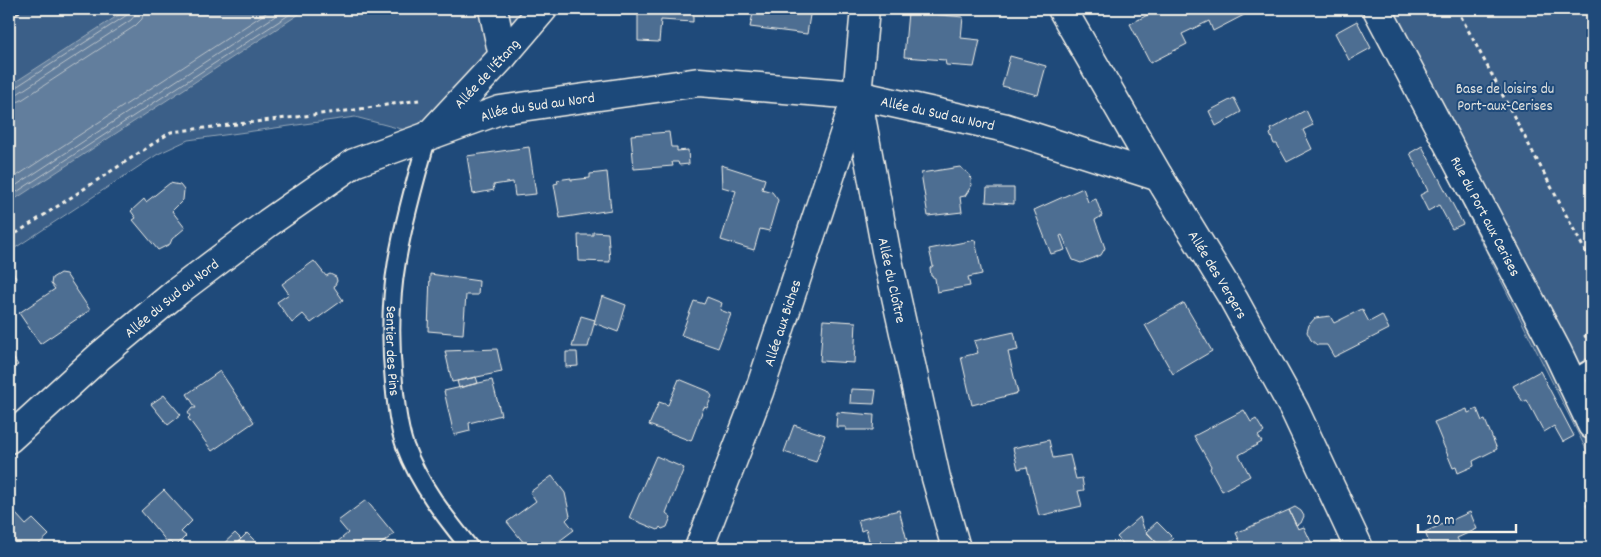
<svg xmlns="http://www.w3.org/2000/svg" width="1601" height="557" font-family="Dekko,sans-serif">
<style>
.green{fill:#3a5f88;stroke:#97a8b8}
.water{fill:#627e9d;stroke:#9cacbb}
.lines{fill:none;stroke-linecap:round;stroke-linejoin:round}
.shore{stroke:#bac3ca;stroke-width:1}
.building{fill:#4d6e92;stroke:#f4f1e8}
.service-casing{stroke:#f4f1e8;stroke-width:20}
.minor-casing{stroke:#f4f1e8;stroke-width:31}
.path{stroke:#f4f1e8;stroke-width:3;stroke-dasharray:4 4;stroke-linecap:butt}
.service{stroke:#1f4a7a;stroke-width:16}
.minor{stroke:#1f4a7a;stroke-width:28}
.labels{text-anchor:middle;stroke-width:4;stroke-linejoin:round;paint-order:stroke}
.street-label{font-size:15px;fill:#f4f1e8;stroke:#1f4a7a}
.park-label{font-size:15px;fill:#e1e2de;stroke:#1f4a7a}
</style>
<rect width="100%" height="100%" fill="#1f4a7a"/>
<filter id="ink" filterUnits="userSpaceOnUse"><feTurbulence type="fractalNoise" baseFrequency=".02" numOctaves="2"/><feDisplacementMap in="SourceGraphic" scale="10" xChannelSelector="R" yChannelSelector="G"/><feConvolveMatrix kernelMatrix="1 2 1 2 8 2 1 2 1" color-interpolation-filters="sRGB"/></filter>
<g filter="url(#ink)">
<path class="green" d="M21,9h522l-115,127 -73,-19 -167,23 -30,14 -149,98v-236z
M1364,9h228v452z"/>
<path class="water" d="M128,9h179l-298,194v-117z"/>
<g class="lines">
<path class="shore" d="M9,90l4,-1 114,-74 3,-6
M9,96l8,-2 114,-74 4,-5 1,-6
M9,103l11,-2 115,-75 7,-7 2,-10
M9,181l263,-172
M9,190l277,-181
M9,197l289,-188"/>
</g>
<path class="building" d="M638,9h55v13l-32,-2 -2,22 -21,-1z
M754,9h57l-4,25 -57,-7z
M1159,9h82l3,6 -31,16 -4,-10 -27,13 5,10 -37,19 -20,-39z
M908,12l55,5 -2,21 19,2 -6,27 -28,-2 -1,-5 -41,-3z
M1357,21l14,27 -22,12 -14,-27z
M1010,56l36,10 -8,29 -36,-9z
M1234,98l7,14 -25,14 -7,-15z
M1306,110l7,15 -10,5 9,19 -25,13 -10,-18h-3l-4,-10 2,-2 -1,-3z
M669,132l2,15h6v4l11,-1 1,14 -10,1 -1,-3h-6l1,4 -39,3 -3,-34z
M1422,146l41,78 -11,5 -13,-24 -11,6 -8,-16 8,-4 -18,-38z
M529,147l7,47 -21,2 -2,-14 -20,3 1,5 -21,4 -6,-38z
M721,165l44,14 -3,10 10,3 6,8 -9,31 -9,-2 -6,21 -33,-10 15,-49 -14,-4z
M960,167l10,8 2,10 -7,11 -5,1 2,15 -34,4 -7,-43z
M607,172l4,38 -51,8 -6,-34 4,-1 -1,-3 14,-2v2l19,-2v-4z
M170,183l10,2 4,5 -1,10 -11,11 13,17 -13,11 -2,5 -12,6 -25,-30 3,-2 -5,-7 13,-12 2,3z
M987,188h27v16l-28,-2z
M1083,188l5,14 8,-3 6,17 -7,4 10,28 -4,7 -20,8 -8,-3 -11,-25 -2,1 5,14 -14,4 -17,-44z
M593,232l15,1 2,29 -31,-1 -1,-26h15z
M975,240l7,34 -14,3 2,9 -33,6 -2,-14 -4,-2 -1,-8 3,-2 -4,-17z
M314,261l12,15 4,-2 6,3 1,4 -3,6 9,13 -32,23 -8,-9 -11,9 -15,-21 12,-8 -7,-10z
M9,266l7,12 -7,4z
M60,273l6,1 24,36 -50,34 -21,-31 36,-24 -4,-5 1,-6z
M430,274l49,7 -1,14h-12l-3,39 -35,-3z
M602,296l24,9 -8,27 -24,-9z
M707,297l15,6 -2,7 11,4 -13,34 -37,-13 13,-34 10,3z
M1184,303l28,48 -39,23 -28,-49z
M1362,309l7,13 13,-7 7,14 -55,28 -7,-12h-10l-6,-5 -4,-8 2,-7 6,-7 15,-2 4,7z
M581,316l14,4 -7,27h-16z
M823,320l33,2 -2,41 -34,-2z
M1014,332l4,18 -10,2 10,41 -46,12 -11,-48 17,-4 -4,-12z
M497,349l5,23 -50,10 -7,-31z
M9,351l9,14 -9,5z
M566,352h11l1,14 -12,1z
M220,371l34,51 -42,29 -24,-33 2,-2 -2,-3 4,-5h4l-9,-14z
M1540,371l34,65 -11,6 -9,-16 -10,6 -17,-32 -4,2 -10,-16z
M476,377l2,6 -19,5 -2,-7z
M679,379l29,12 4,5 -5,12 -3,-1 -13,34 -42,-16 10,-23 9,3z
M492,380l9,35 -32,8 1,8 -16,4 -10,-44z
M851,389l25,1 -2,14 -24,-1z
M164,395l17,20 -13,10 -17,-21z
M1467,409l1,4 9,-4 5,12 3,-1 12,29 -24,12 1,5 -16,7 -2,-6 -3,1 -19,-46z
M1244,410l7,12 5,-3 8,13 -6,4 4,6 -23,13 11,21 -28,15 -12,-22 1,-3 -17,-30z
M837,412l37,3 -1,15h-27v-3h-10z
M794,425l31,10 -9,27 -32,-10z
M1049,440l4,18 17,-3 6,24 6,-1 2,12 -6,1 4,15 -43,10 -12,-49 -9,2 -5,-21z
M656,456l28,12 -18,45 5,4 -4,10 -5,2 -2,-2 -2,3 -29,-12z
M552,476l13,17 5,23 -4,4 8,10 -24,18h-10l-2,-3 -5,3h-5l-21,-26 29,-21 -6,-9z
M164,490l28,31 -11,11 5,4 -11,11 -5,-5 -2,1 -27,-32z
M366,500l28,34 -18,14h-36l-4,-5 12,-10 -10,-12z
M1592,502v15l-6,-12z
M1295,507l6,4 3,5 -3,7 -5,2 -7,-15z
M899,510l10,38h-38l-5,-19 -5,2 -3,-11z
M1289,510l9,19 6,-2 8,17 -6,4h-63l-7,-15z
M1470,512l7,17 -20,9 5,10h-31l-6,-16z
M10,513l2,4 4,-3 10,11 7,-6 16,16 -14,13h-26z
M1140,517l4,12 18,19h-21l-7,-6 -7,6 -10,-11z
M1157,522l16,16 -11,10 -16,-16z
M235,533l6,6 -10,9h-12z
M247,533l8,8 -8,7 -8,-7z
M239,541l8,7h-16z"/>
<g class="lines">
<g class="service-casing">
<g id="service">
<path id="s1" d="M428,136c-12,41 -24,83 -31,125 -7,40 -7,82 -3,122 2,20 4,44 11,63 14,38 40,71 65,102"/>
<path d="M1570,381l22,-14"/>
</g>
</g>
<g class="minor-casing">
<g id="minor">
<path d="M493,9l10,47"/>
<path id="s2" d="M865,9l-8,86 29,156 50,227 20,70"/>
<path id="s3" d="M1062,9l97,168 75,123 61,111 64,137"/>
<path id="s4" d="M1377,9l180,342 35,74"/>
<path id="s5" d="M432,132l71,-76 40,-47"/>
<path id="s6" d="M9,439l91,-83 78,-65 90,-68 86,-60 146,-53 199,-28 158,13 149,33 153,49"/>
<path id="s7" d="M699,548l60,-156 97,-294"/>
</g>
</g>
<path class="path" d="M1457,9l135,255
M9,17l15,-8
M9,238l162,-106 183,-22 65,-10
M1584,337l8,-5"/>
<use href="#service" class="service"/>
<use href="#minor" class="minor"/>
</g>
</g>
<g class="labels">
<g class="street-label">
<text dy="5" stroke="none"><textPath href="#s5" startOffset="80">Allée de l'Étang</textPath></text>
<text dy="5" stroke="none"><textPath href="#s6" startOffset="635">Allée du Sud au Nord</textPath></text>
<text dy="5" stroke="none"><textPath href="#s6" startOffset="1040">Allée du Sud au Nord</textPath></text>
<text dy="5" stroke="none"><textPath href="#s4" startOffset="234">Rue du Port aux Cerises</textPath></text>
<text dy="5" stroke="none"><textPath href="#s3" startOffset="308">Allée des Vergers</textPath></text>
<text dy="5" stroke="none"><textPath href="#s2" startOffset="275">Allée du Cloître</textPath></text>
<text dy="5" stroke="none"><textPath href="#s6" startOffset="215">Allée du Sud au Nord</textPath></text>
<text dy="5" stroke="none"><textPath href="#s7" startOffset="240">Allée aux Biches</textPath></text>
<text dy="5" stroke="none"><textPath href="#s1" startOffset="219">Sentier des Pins</textPath></text>
</g>
<g class="park-label">
<text x="1505" y="93">Base de loisirs du<tspan x="1505" dy="17">Port-aux-Cerises</tspan></text>
</g>
</g>
<rect width="1601" height="557" fill="none" stroke="#1f4a7a" stroke-width="30"/>
<rect x="15" y="15" width="1571" height="527" fill="none" stroke="#f4f1e8" stroke-width="2" filter="url(#ink)"/>
<path d="M1418 524v8h98v-8" fill="none" stroke="#f4f1e8" stroke-width="2.5"/>
<text x="1426" y="524" font-size="15" fill="#f4f1e8" stroke="#1f4a7a" stroke-width="4" paint-order="stroke">20 m</text>
</svg>
